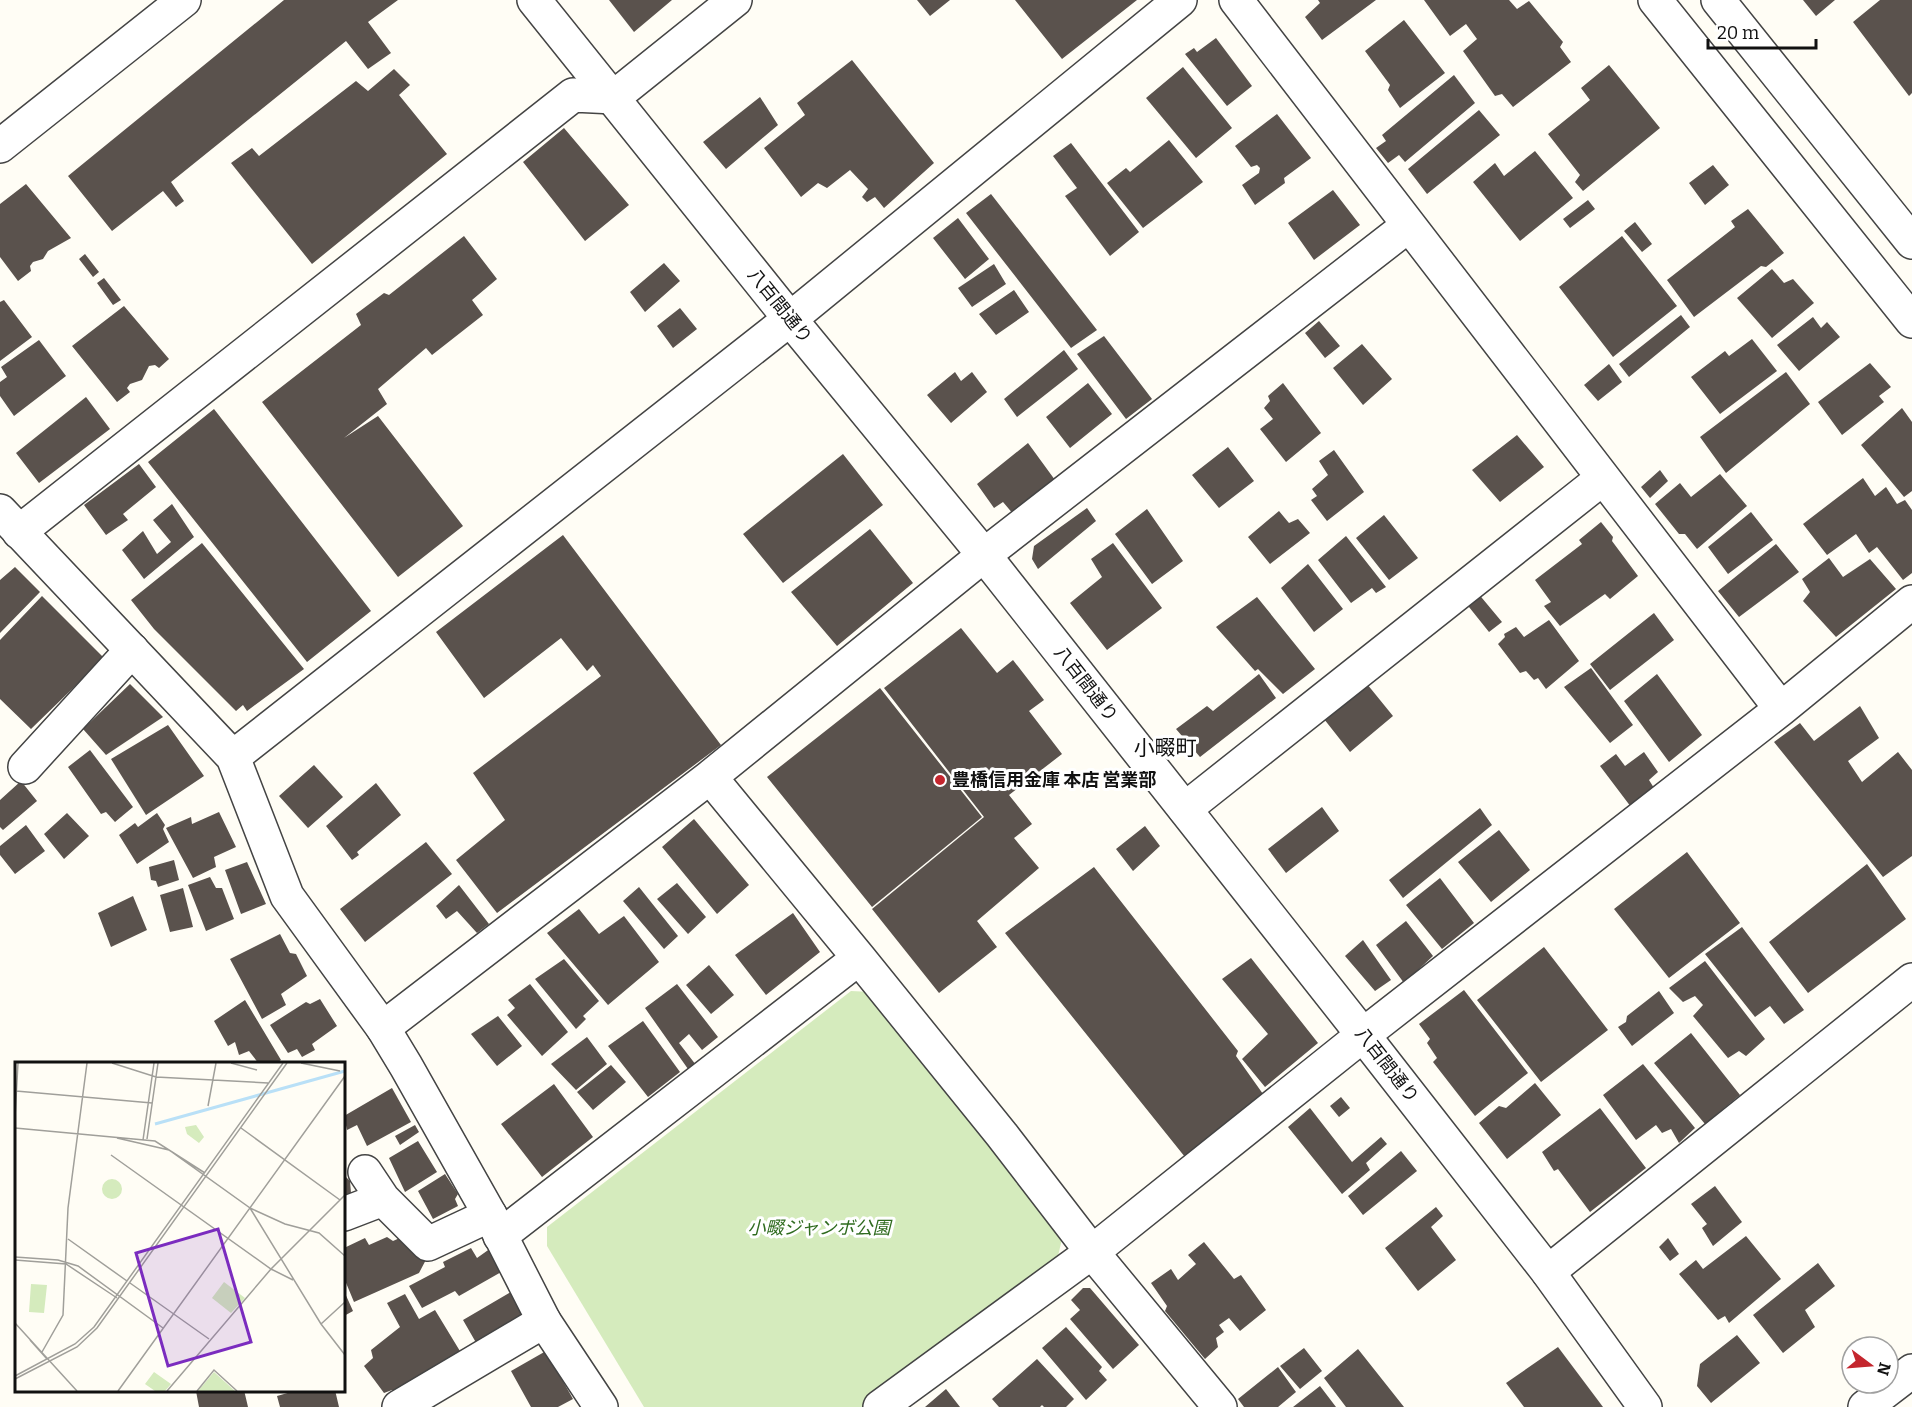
<svg xmlns="http://www.w3.org/2000/svg" width="1912" height="1407" font-family="Bitter,'Noto Sans JP',serif">
<style>
.green{fill:#d5ebbd}
.building{fill:#5a524d}
.lines{fill:none;stroke-linecap:round;stroke-linejoin:round}
.minor-casing{stroke:#444;stroke-width:36}
.tertiary-casing{stroke:#444;stroke-width:36}
.minor{stroke:#fff;stroke-width:33}
.tertiary{stroke:#fff;stroke-width:33}
.poi-dot{fill:#c4262e;stroke:#fff;stroke-width:2}
.labels{text-anchor:middle;stroke-width:6;stroke-linejoin:round;paint-order:stroke}
.street-label{font-size:18px;fill:#111;stroke:#fff}
.poi-label{font-size:18px;font-weight:bold;fill:#111;stroke:#fff;text-anchor:start}
.park-label{font-size:18px;font-style:italic;fill:#2f6b1f;stroke:#fff}
.quarter-label{font-size:21px;fill:#111;stroke:#fff}
.inset-river{fill:none;stroke:#b9e0f7;stroke-width:3}
.inset-road{fill:none;stroke:#a09f9a;stroke-width:1.5}
.view{fill:#7b2cbf;fill-opacity:0.15;stroke:#7b2cbf;stroke-width:3}
.inset-edge{fill:none;stroke:#111;stroke-width:3}
</style>
<rect width="100%" height="100%" fill="#fffdf5"/>
<path class="green" d="M851,991l20,1 191,247 -4,17 -196,151h-218l-97,-161v-19z"/>
<path class="building" d="M284,0h114l-30,22 23,31 -23,16 -22,-28 -175,141 13,19 -8,6 -13,-16 -51,40 -44,-55z
M609,0h63l-38,32z
M917,0h33l-20,16z
M1015,0h122l-75,59z
M1318,0h58l-54,40 -17,-23 15,-14z
M1424,0h85l8,9 12,-8 34,41 -3,5 11,15 -58,45 -11,-13 -7,2 -32,-45 14,-12 -11,-15 -16,12z
M1803,0h32l-19,16z
M1880,0h32v93l-3,3 -56,-74z
M1404,20l41,53 -45,35 -12,-18 2,-5 -25,-34z
M1216,38l36,48 -25,20 -42,-52 9,-6 3,4z
M852,60l82,103 -50,45 -9,-11 -8,5 -5,-5 6,-8 -18,-19 -23,18 -9,-5 -17,14 -37,-49 41,-33 -8,-12z
M1609,65l51,63 -77,63 -8,-9 5,-7 -32,-41 42,-34 -9,-12z
M1183,67l49,61 -36,30 -50,-60z
M394,69l16,16 -11,10 48,59 -135,110 -81,-101 21,-15 7,8 97,-75 12,10z
M1454,75l21,28 -70,59 -6,-7 -11,8 -12,-15 10,-7 -4,-6z
M760,97l18,28 -52,44 -23,-27z
M1479,110l21,25 -73,59 -19,-25z
M1277,114l34,44 -27,20 1,5 -30,22 -13,-20 17,-12 1,-5 -3,-3 -6,2 -16,-21z
M564,128l65,77 -44,36 -62,-79z
M1169,140l34,42 -60,46 -36,-45 19,-15 4,4z
M1071,143l68,89 -29,24 -45,-60 12,-8 -24,-32z
M1535,151l38,47 -53,43 -47,-59 22,-19 9,13z
M1713,165l16,20 -24,20 -16,-22z
M26,184l45,54 -23,13 -5,8 -10,3 -3,4 1,5 -13,10 -18,-24v-53z
M1333,190l27,35 -46,35 -26,-37z
M991,194l106,136 -26,18 -105,-135z
M1588,200l7,9 -25,19 -7,-9z
M1748,209l36,44 -18,14 -5,-1 -67,51 -27,-37 68,-53 -4,-6z
M958,218l31,41 -24,20 -32,-41z
M1635,222l17,22 -10,8 -18,-21z
M464,236l33,43 -25,21 11,15 -51,40 -6,-7 -48,41 9,15 -43,34 34,-22 85,110 -65,51 -136,-175 99,-77 -5,-11 28,-21 5,2z
M1622,236l55,70 -64,51 -54,-70z
M85,254l14,18 -6,5 -14,-18z
M664,263l16,18 -35,31 -15,-20z
M994,264l12,20 -34,23 -14,-19z
M1772,269l12,14 9,-4 21,24 -42,35 -35,-40z
M104,278l17,22 -8,5 -16,-22z
M1014,290l15,22 -33,23 -17,-21z
M4,300l28,37 -32,24v-59z
M124,306l45,53 -10,9 -4,-3 -6,1 -7,14 -12,4 -3,4 3,4 -13,10 -45,-56z
M680,308l17,21 -24,19 -16,-22z
M1681,315l9,12 -61,50 -10,-13z
M1813,317l8,11 6,-6 13,15 -41,34 -22,-26z
M1319,321l21,25 -15,12 -20,-25z
M1104,336l48,63 -26,20 -49,-65z
M1752,339l25,32 -57,43 -29,-37 34,-26 4,5z
M39,340l27,36 -52,40 -14,-20v-14l7,-5 -6,-10z
M1362,344l30,35 -29,26 -30,-37z
M1064,350l14,19 -61,48 -13,-18z
M1870,363l21,24 -12,9 5,6 -42,33 -24,-33z
M1609,364l13,18 -24,19 -14,-16z
M955,372l6,9 11,-9 15,20 -36,31 -24,-28z
M1786,372l24,32 -84,69 -26,-36z
M1088,383l24,31 -42,34 -24,-31z
M1283,383l38,50 -35,29 -26,-33 13,-10 -9,-11 6,-7 -2,-5z
M86,397l24,32 -71,54 -23,-30z
M1902,408l10,14v69l-8,6 -43,-52z
M214,409l157,202 -64,51 -159,-200z
M1517,435l27,32 -44,35 -28,-32z
M1028,443l27,37 -41,35 -11,-13 -9,6 -17,-24z
M1228,447l26,34 -35,27 -27,-33z
M1334,450l30,42 -37,29 -16,-21 6,-4 -5,-7 16,-14 -9,-14z
M843,454l40,51 -100,78 -40,-49z
M139,464l17,23 -33,27 5,6 -22,15 -22,-30z
M1660,470l8,11 -18,17 -9,-11z
M1720,474l27,32 -50,43 -12,-15h-6l-24,-30 25,-21 11,14z
M1863,478l12,18 11,-9 11,17 8,-4 7,10v63l-9,7 -26,-33 -8,6 -13,-19 -29,21 -24,-31z
M172,504l22,33 -50,42 -22,-29 21,-19 14,23 14,-12 -18,-22z
M1087,508l9,13 -58,48 -6,-10 2,-13z
M1147,509l36,52 -31,23 -37,-50z
M1279,511l10,12 9,-4 12,14 -40,31 -22,-27z
M1751,512l22,28 -45,34 -20,-27z
M1384,515l34,43 -29,22 -33,-42z
M1601,522l12,15 -1,4 26,35 -28,23 -5,-5 -45,32 -16,-20 7,-4 -16,-22 47,-36 -3,-4z
M870,529l43,54 -76,63 -46,-54z
M563,535l158,210 -224,168 -41,-53 49,-40 -32,-47 128,-97 -8,-11 -6,6 -26,-33 -77,60 -48,-66z
M1346,536l40,51 -10,6 -4,-5 -21,15 -33,-43z
M202,543l102,126 -57,42 -4,-6 -7,6 -82,-82 -23,-29z
M1113,543l49,65 -55,42 -37,-47 32,-26 -11,-18z
M1776,544l23,28 -60,45 -21,-26z
M1829,558l14,19 27,-18 26,30 -60,48 -33,-36 7,-9 -8,-13z
M1308,564l35,45 -29,23 -33,-44z
M15,567l25,25 -40,41v-53z
M1477,592l25,30 -13,10 -24,-30z
M42,596l62,62 -73,71 -31,-30v-59z
M1257,597l58,72 -32,25 -25,-25 -3,2 -39,-44z
M1654,613l20,27 -64,50 -20,-26z
M1549,620l30,41 -33,28 -8,-11 -4,2 -8,-9 -6,2 -22,-29 7,-7 -1,-3 12,-7 8,10z
M961,628l36,45 16,-13 31,40 -15,11 33,43 -53,41 23,29 -18,14 25,30 -62,53 20,26 -58,46 -67,-84 112,-92 -100,-129z
M1591,668l42,57 -23,18 -46,-56z
M1259,674l17,24 -76,59 -24,-28 31,-23 6,5z
M1657,674l45,61 -33,27 -45,-61z
M130,684l33,33 -57,38 -23,-26z
M1367,684l26,32 -43,36 -26,-33z
M880,688l102,129 -110,90 -105,-130z
M1860,706l19,32 -31,23 14,21 36,-30 14,18v86l-29,21 -109,-135 26,-19 14,18z
M168,725l36,51 -58,39 -35,-56z
M90,750l43,57 -18,15 -9,-10 -5,2 -33,-47z
M1644,752l14,20 -9,8 5,8 -23,19 -31,-41 16,-12 9,12z
M314,765l29,32 -35,31 -29,-32z
M21,781l16,20 -34,29 -3,-3v-27z
M376,783l25,32 -44,37 2,3 -7,5 -26,-34z
M1322,807l17,24 -53,42 -18,-24z
M1480,808l12,17 -89,73 -14,-18z
M219,812l17,35 -22,10 2,10 -23,11 -27,-50 25,-11 1,7z
M67,813l22,23 -25,23 -20,-25z
M157,813l8,12 -2,4 6,13 -32,22 -18,-29 16,-12 3,4z
M694,819l55,66 -32,29 -55,-67z
M26,825l19,26 -30,23 -15,-19v-9z
M1145,826l15,20 -27,25 -17,-22z
M1499,830l31,40 -39,32 -33,-40z
M426,842l26,32 -87,68 -25,-33z
M1687,852l53,71 -71,55 -55,-69z
M174,860l5,20 -21,7 -2,-6 -5,-1 -2,-13z
M247,862l19,42 -25,10 -16,-44z
M1867,864l39,55 -98,74 -39,-51z
M1094,867l144,184 -2,5 27,38 -78,63 -180,-224z
M210,877l6,11h6l12,31 -28,12 -18,-46z
M1440,878l34,45 -32,26 -36,-44z
M677,883l29,34 -18,17 -31,-35z
M459,885l30,39 -12,9 -20,-22 -11,8 -10,-13z
M639,887l39,49 -14,13 -41,-48z
M183,888l10,39 -23,5 -10,-37z
M133,896l14,34 -36,17 -13,-34z
M579,909l20,25 25,-18 35,46 -51,43 -61,-72z
M793,913l27,39 -54,43 -31,-40z
M1406,921l27,35 -29,27 -28,-38z
M1742,927l62,83 -20,14 -14,-18 -15,11 -50,-63z
M280,934l10,19 6,1 11,22 -26,18 5,11 -24,14 -32,-60z
M1363,940l28,40 -16,11 -30,-35z
M1544,947l64,83 -67,52 -64,-82z
M1251,958l67,85 -53,44 -23,-28 26,-25 -46,-55z
M564,959l35,42 -16,15 3,3 -10,10 -41,-50z
M1705,961l60,78 -19,17 -7,-5 -11,7 -35,-42 10,-11 -8,-9 -12,6 -14,-14z
M709,965l25,30 -23,19 -25,-29z
M530,984l38,48 -26,24 -35,-41 8,-7 -7,-8z
M677,984l41,53 -16,13 -13,-16 -10,9 17,22 -8,4 -43,-61z
M1464,990l64,83 -53,43 -42,-54 4,-4 -10,-15 3,-4 -11,-15z
M1659,991l15,22 -42,33 -14,-19 8,-5 1,-6z
M320,999l17,27 -25,18 3,6 -13,7 -5,-8 -9,4 -18,-28 36,-23 4,2z
M245,1000l36,60 -6,4h-16l-10,-13 -10,4 -4,-13 -7,4 -14,-25z
M498,1016l24,30 -25,20 -26,-32z
M643,1021l37,51 -32,25 -40,-51z
M1691,1033l49,62 -35,29 -51,-61z
M587,1037l20,27 -31,26 -25,-26z
M1643,1064l52,64 -16,15 -8,-14 -9,4 -6,-8 -20,15 -33,-45z
M611,1065l15,17 -33,28 -16,-18z
M1535,1083l26,32 -54,44 -28,-36 20,-17 7,2z
M554,1084l39,53 -51,40 -41,-53z
M392,1088l19,34 -44,24 -10,-21 -10,5 -3,-14z
M1341,1097l9,11 -11,9 -9,-11z
M1310,1108l42,54 29,-25 6,7 -21,19 4,7 -28,24 -54,-67z
M1600,1108l46,60 -56,44 -32,-43 -4,2 -12,-19z
M415,1125l4,7 -19,13 -5,-9z
M418,1141l19,31 -32,20 -16,-34z
M1401,1151l16,20 -54,44 -15,-19z
M445,1174l13,20 -3,5 3,7 -25,13 -15,-28z
M344,1175l6,6 1,12 -7,4z
M1715,1186l27,36 -29,24 -11,-18 5,-4 -16,-20z
M1436,1207l7,9 -12,11 25,33 -38,31 -33,-43z
M1746,1236l35,43 -52,44 -4,-7 -7,4 -39,-46 17,-14 7,9z
M387,1237l6,4 9,-4 27,17 -10,19 -65,29 -10,-24v-30l21,-10 4,7z
M1668,1238l11,16 -9,7 -11,-14z
M1204,1242l30,37 7,-4 25,35 -26,21 -11,-13 -10,7 5,7 -8,6 2,9 -13,12 -40,-48 2,-5 -16,-23 20,-14 7,11 18,-16 -8,-9z
M471,1248l6,10 14,-10 12,23 -44,25 -4,-5 -33,17 -13,-22 36,-19 -2,-5z
M1818,1263l17,23 -30,24 10,17 -32,26 -30,-38z
M1083,1288h7l49,57 -26,24 -43,-50 10,-9 -9,-10z
M516,1289l20,32 -54,32 -19,-33z
M344,1291l9,20 -9,5z
M405,1294l14,25 16,-9 31,51 -69,33 -5,-4 -8,3 -20,-27 9,-8 -2,-8 29,-23 -13,-24z
M1066,1327l36,40 -3,4 8,9 -21,20 -44,-52z
M1737,1335l23,28 -49,40 -14,-17 3,-22z
M1558,1347l45,60h-79l-18,-24z
M1304,1348l18,23 -22,18 -20,-23z
M1358,1349l46,58h-58l-22,-29z
M546,1351l27,48 -15,8h-27l-20,-36z
M1037,1359l37,40 -8,8h-22l-2,-2 -2,2h-41l-7,-8z
M1278,1367l18,25 -18,15h-34l-6,-8z
M1320,1386l16,21h-43z
M946,1389l14,18h-35z
M199,1390h45l4,17h-49l-3,-16z
M298,1390h37l4,17h-59l-3,-11z"/>
<g class="lines">
<g class="minor-casing">
<path id="minor" d="M1236,0l545,709
M0,146l184,-146
M19,532l554,-437 41,2
M25,767l107,-117
M710,777l149,181 143,177 90,117 128,155
M1185,809l418,-331
M383,1028l327,-251 274,-222 425,-330
M365,1172l18,27
M344,1214l39,-15 45,45 62,-29
M500,1236l359,-278
M1548,1272l364,-292
M399,1407l145,-86
M880,1407l212,-155 271,-217 418,-326 131,-107"/>
</g>
<g class="tertiary-casing">
<path id="tertiary" d="M534,0l256,319 194,236 379,480 185,237 97,135
M1655,0l257,321
M1718,0l194,242
M614,97l121,-97
M0,511l233,246 54,139 96,132 23,38 84,149 54,106 57,86
M233,757l557,-438 390,-319
M1865,1407l47,-36"/>
</g>
<use href="#minor" class="minor"/>
<use href="#tertiary" class="tertiary"/>
</g>
<circle class="poi-dot" cx="940" cy="780" r="6"/>
<g class="labels">
<g class="street-label">
<text transform="translate(780 306) rotate(51)" y="6">八百間通り</text>
<text transform="translate(1086 684) rotate(52)" y="6">八百間通り</text>
<text transform="translate(1387 1065) rotate(52)" y="6">八百間通り</text>
</g>
<g class="poi-label">
<text x="952" y="786">豊橋信用金庫 本店 営業部</text>
</g>
<g class="park-label">
<text x="819" y="1234">小畷ジャンボ公園</text>
</g>
<g class="quarter-label">
<text x="1165" y="755">小畷町</text>
</g>
</g>
<g transform="translate(15 1062)">
<rect width="330" height="330" fill="#fffdf5"/>
<path d="M181,63l8,12 -5,6 -12,-9 -2,-7zM87 127a10 10 0 1 1 20 0a10 10 0 1 1-20 0ZM209,220l21,16 -14,15 -19,-15zM16,222l16,1 -3,28 -15,-1zM139,310l17,12 -6,7h-10l-10,-7zM199,310l21,19h-37z" fill="#d5ebbd"/>
<path class="inset-river" d="M140,62l190,-53"/>
<path class="inset-road" d="M97,1l44,14 112,6M216,1l26,7M286,1l39,8M1,29l136,12M193,44l8,-43M0,55l3,-54M0,66l140,13 50,32M226,66l99,72M102,76l52,12 81,58 71,116 24,31M132,77l11,-76M128,78l11,-77M96,93l160,114 22,11M235,146l35,16 34,9 26,23M53,177l59,42M0,195l43,3 20,6 85,62M0,198l51,4 51,34M115,221l79,56M0,261l62,68M306,262l24,-22M15,278l17,19M27,290l21,-37 5,-107 19,-145M0,314l60,-32 19,-17 189,-264M0,317l62,-32 20,-19 190,-265M103,329l227,-315M152,329l104,-122 74,-74M182,329l17,-21 23,21"/>
<path class="view" d="M203,167l33,113 -83,24 -32,-113z"/>
<rect width="330" height="330" class="inset-edge"/>
</g>
<g transform="translate(1870 1365) rotate(106)"><circle r="28" fill="#ffffff" stroke="#a0a0a0" stroke-width="1.5"/>
<path d="M0-4.5L10 22L0 15L-10 22Z" fill="#c4262e"/>
<text y="-9" font-size="16" font-weight="bold" text-anchor="middle" fill="#111111">N</text>
</g>
<path d="M1708 39v9h108v-9" fill="none" stroke="#111111" stroke-width="3"/>
<text x="1717" y="39" font-size="18" fill="#111111" stroke="#ffffff" stroke-width="4.5" paint-order="stroke">20 m</text>
</svg>
